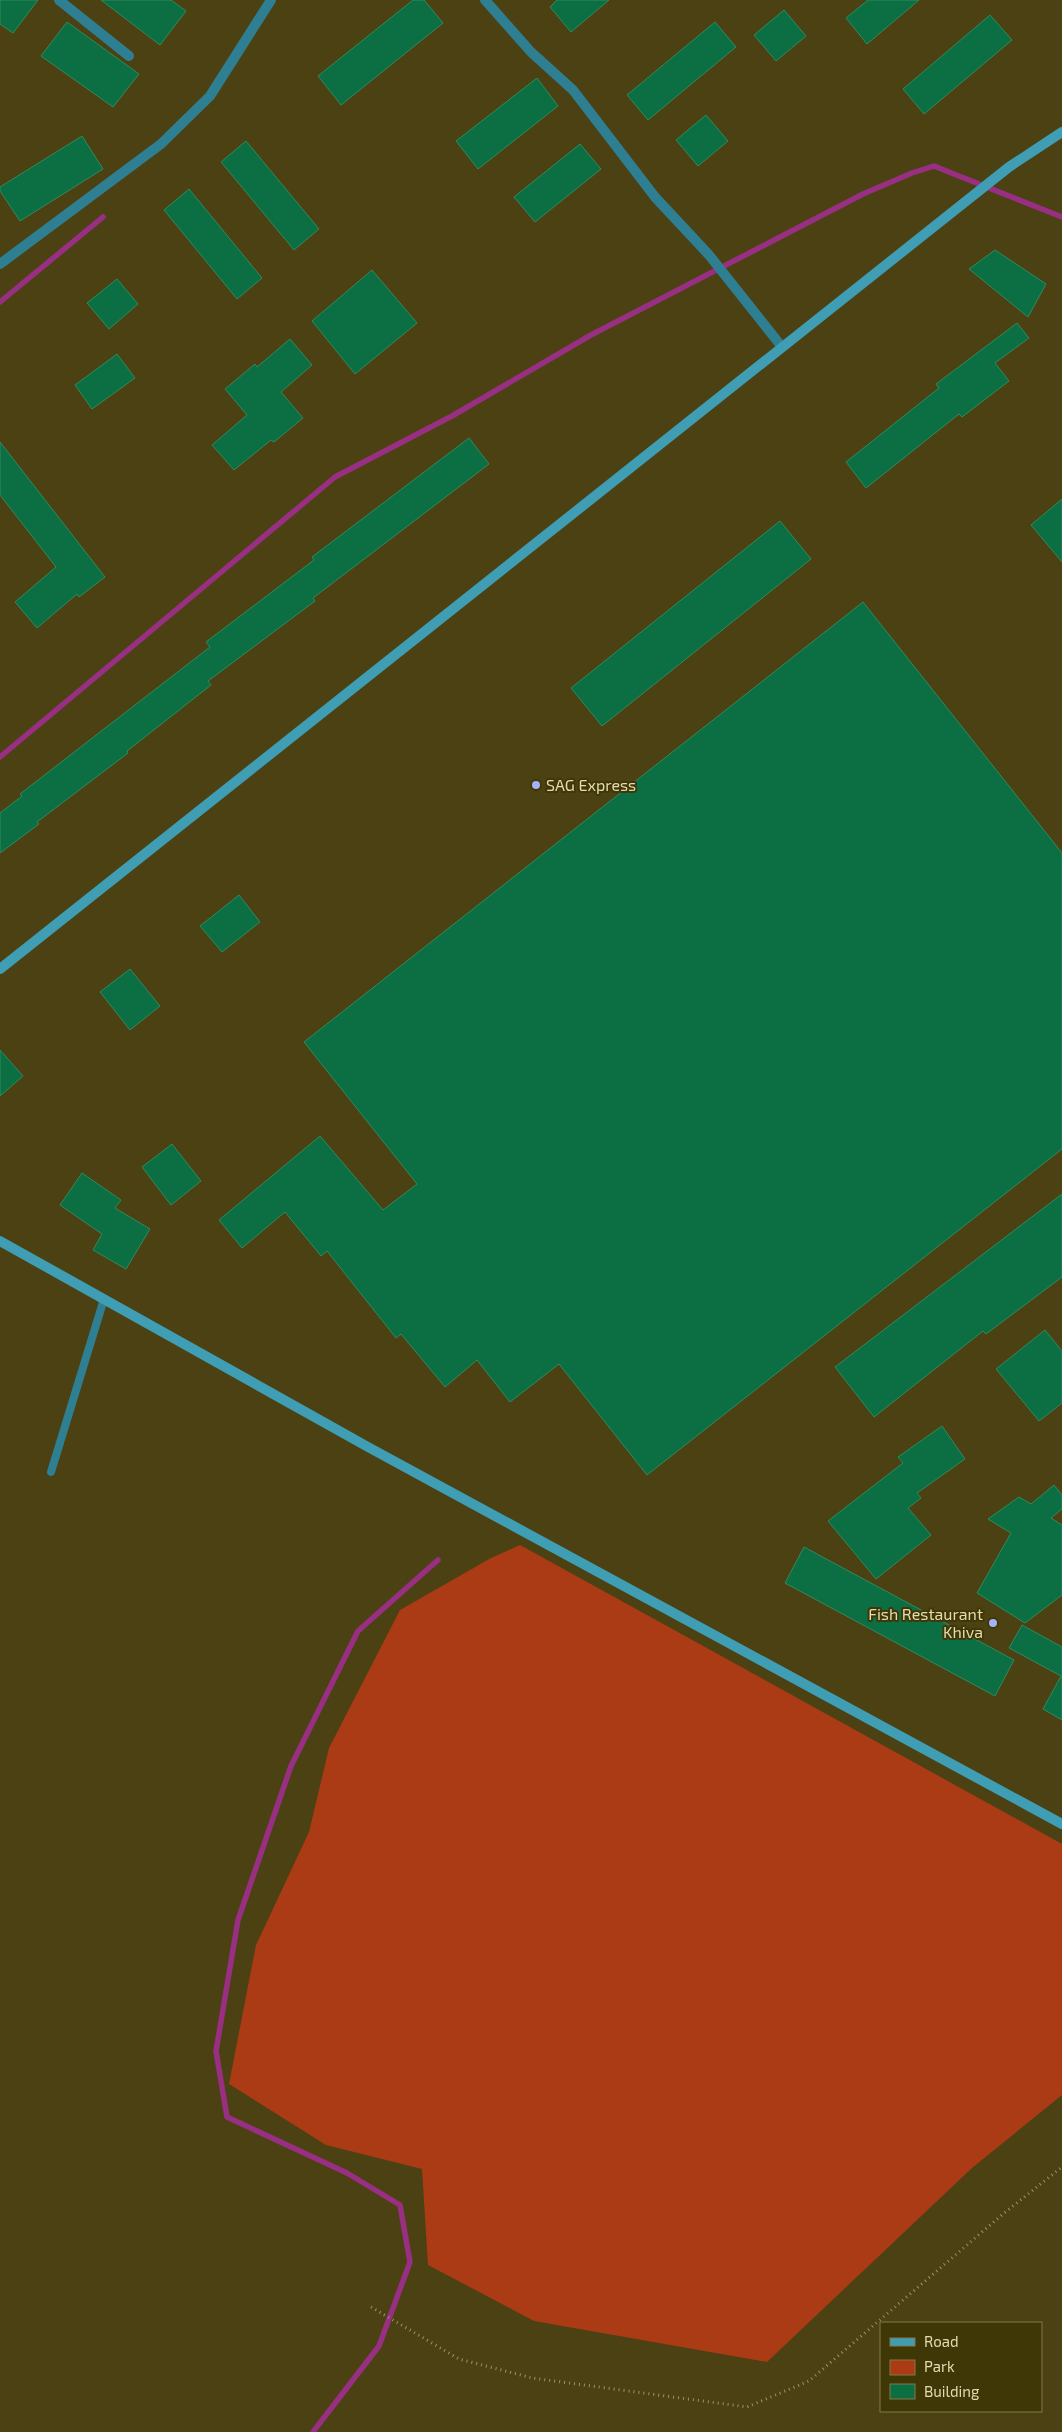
<svg xmlns="http://www.w3.org/2000/svg" width="1062" height="2432" font-family="'Exo 2',sans-serif">
<style>
.green{fill:#aa3b15}
.lines{fill:none;stroke-linecap:round;stroke-linejoin:round}
.stream{stroke:#992f83;stroke-width:5.5}
.building{fill:#0c6e43;stroke:#33895c}
.path{stroke:#9c9267;stroke-width:3;stroke-dasharray:1 4;stroke-linecap:butt}
.lane{stroke:#2f7f93;stroke-width:8}
.street{stroke:#2f7f93;stroke-width:10}
.secondary{stroke:#3f9db4;stroke-width:10}
.poi-dot{fill:#a6b1fc;stroke:#403706;stroke-width:2}
.labels{text-anchor:middle;stroke-width:4;stroke-linejoin:round;paint-order:stroke}
.poi-label{font-size:16px;fill:#e4dbb3;stroke:#403706;text-anchor:start}
</style>
<rect width="100%" height="100%" fill="#4b4113"/>
<path class="green" d="M520,1545l542,299v251l-90,73 -205,194 -233,-41 -106,-56 -6,-96 -96,-24 -97,-61 27,-139 53,-113 20,-84 71,-138 91,-52z"/>
<g class="lines">
<path class="stream" d="M0,302l103,-85
M0,757l335,-280 117,-61 139,-81 272,-141 49,-21 22,-7 128,51
M313,2432l66,-86 31,-84 -10,-57 -53,-32 -120,-56 -11,-66 22,-131 53,-154 67,-135 80,-71"/>
</g>
<path class="building" d="M0,0h38l-25,33 -13,-9z
M101,0h70l15,11 -26,34z
M413,0h11l19,23 -102,82 -23,-29z
M557,0h52l-38,32 -21,-25z
M868,0h51l-52,44 -21,-26z
M784,10l22,26 -30,25 -22,-26z
M990,15l22,25 -88,74 -21,-25z
M67,22l72,52 -26,33 -72,-51z
M715,22l21,25 -88,73 -21,-25z
M537,78l21,28 -80,63 -22,-28z
M706,115l22,26 -30,25 -22,-26z
M82,136l21,33 -83,52 -20,-30v-4z
M246,141l73,88 -25,21 -73,-88z
M580,144l21,25 -66,53 -21,-25z
M189,189l73,89 -25,21 -73,-89z
M995,250l51,34 -18,33 -59,-48z
M372,270l45,53 -62,51 -43,-53z
M117,279l21,25 -29,25 -22,-26z
M1017,323l12,15 -34,25 14,18 -47,36 -3,-3 -93,74 -20,-26 93,-74 -3,-4z
M290,339l22,26 -31,27 22,26 -29,24 -3,-2 -37,30 -22,-25 35,-30 -22,-26 30,-25 2,3z
M117,354l18,24 -43,31 -17,-24z
M469,438l20,26 -176,134 2,3 -107,80 3,4 -84,66 1,2 -91,69 2,2 -39,29v-40l22,-17 -2,-2 190,-147 -4,-5 108,-82 -2,-3z
M0,442l105,135 -26,20 -2,-3 -40,34 -22,-26 41,-35 -56,-72z
M1062,499v63l-31,-37z
M780,521l31,38 -209,167 -31,-38z
M863,602l199,251v296l-415,326 -88,-111 -49,38 -33,-42 -32,27 -44,-53 -5,4 -69,-87 -6,5 -36,-44 -43,36 -23,-28 101,-84 63,74 34,-26 -113,-142z
M239,895l21,27 -38,30 -22,-26z
M130,969l30,37 -30,24 -30,-38z
M0,1050l23,26 -23,20z
M172,1144l29,37 -30,24 -29,-38z
M82,1173l39,27 -6,8 35,21 -24,40 -33,-19 9,-16 -42,-29z
M1062,1194v83l-76,57 -3,-3 -109,86 -39,-50z
M1045,1330l17,21v52l-23,18 -43,-52z
M942,1426l23,33 -48,34 4,5 -13,10 23,27 -55,44 -48,-58 75,-58 -5,-6z
M1054,1485l8,10v14l-11,9 11,7v70l-37,28 -48,-30 34,-60 -23,-14 31,-22 12,7z
M804,1547l210,113 -19,36 -210,-113z
M1022,1625l40,22v73l-19,-11 18,-33 -52,-28z"/>
<g class="lines">
<path class="path" d="M371,2307l88,52 73,19 215,29 62,-26 194,-167 59,-47"/>
<path class="lane" d="M51,1472l53,-173"/>
<path class="street" d="M59,0l70,56
M485,0l46,52 42,38 82,107 54,58 73,92
M0,264l161,-120 49,-48 61,-96"/>
<path class="secondary" d="M0,969l1009,-802 53,-35
M0,1241l368,206 694,377"/>
</g>
<g class="poi-dot">
<circle cx="536" cy="785" r="5"/>
<circle cx="993" cy="1623" r="5"/>
</g>
<g class="labels">
<g class="poi-label">
<text x="546" y="791">SAG Express</text>
<text x="983" y="1620" text-anchor="end">Fish Restaurant<tspan x="983" dy="18">Khiva</tspan></text>
</g>
</g>
<rect x="880" y="2322" width="162" height="90" fill="#403706" stroke="#82794b"/>
<rect x="890" y="2338" width="25" height="8" fill="#3f9db4" stroke="#82794b"/>
<text x="924" y="2347" font-size="15" fill="#e4dbb3">Road</text>
<rect x="890" y="2360" width="25" height="15" fill="#aa3b15" stroke="#82794b"/>
<text x="924" y="2372" font-size="15" fill="#e4dbb3">Park</text>
<rect x="890" y="2384" width="25" height="15" fill="#0c6e43" stroke="#82794b"/>
<text x="924" y="2397" font-size="15" fill="#e4dbb3">Building</text>
</svg>
